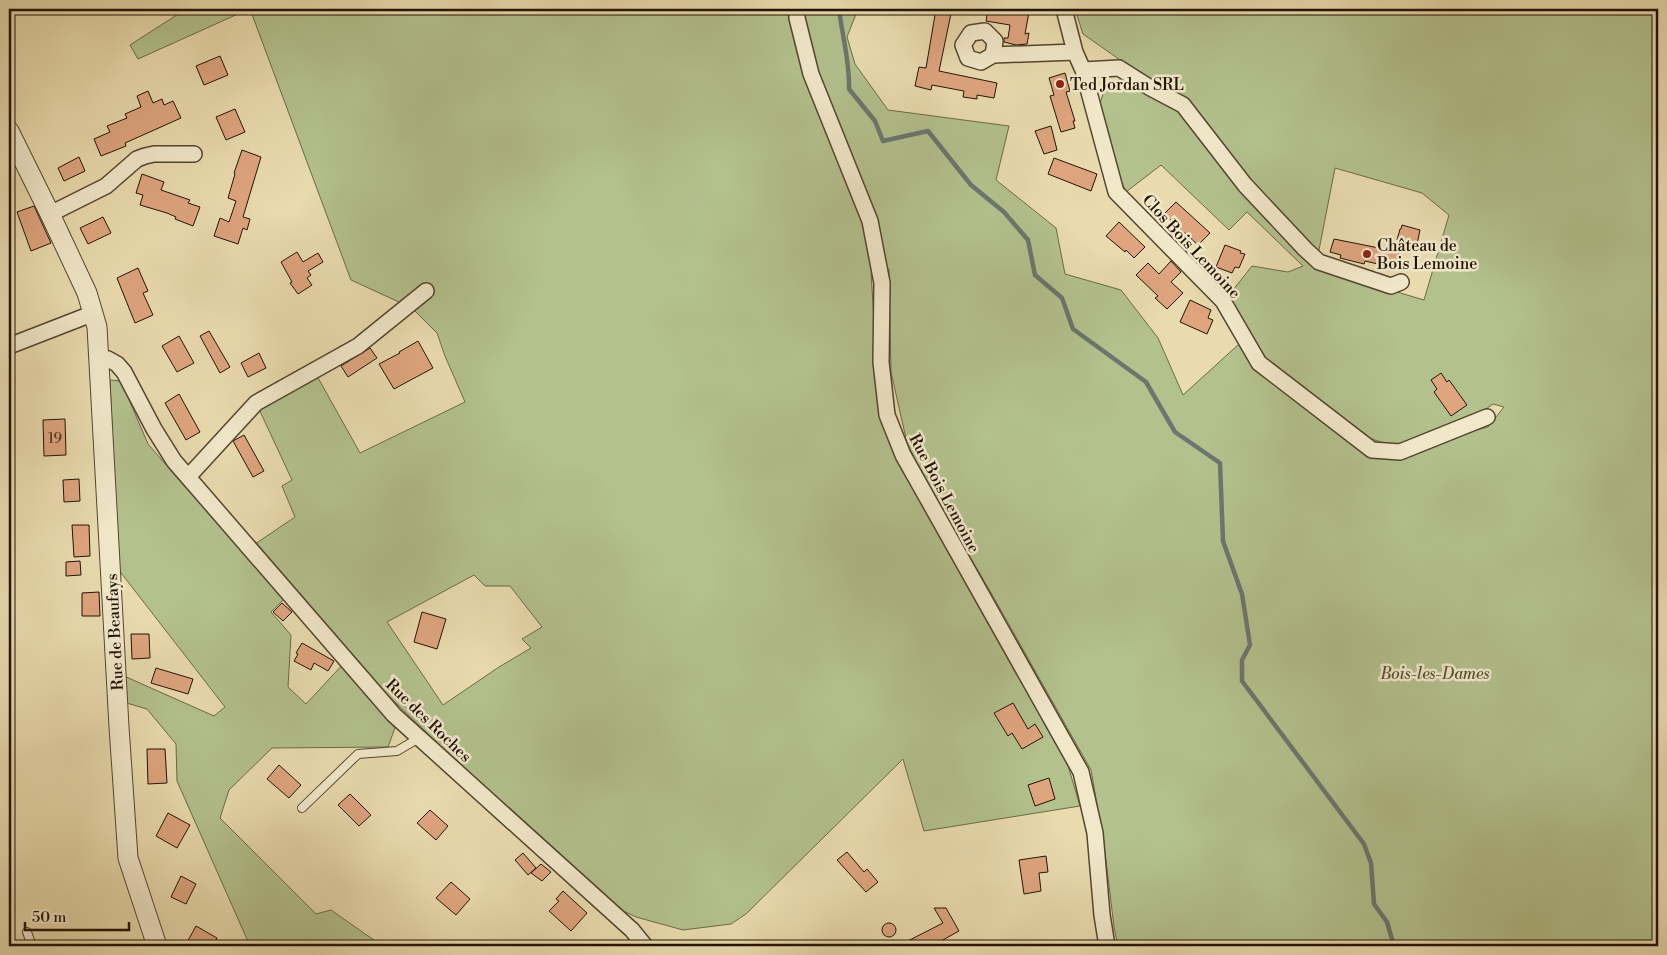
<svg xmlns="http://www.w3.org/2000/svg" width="1667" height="955" font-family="'Libre Bodoni',serif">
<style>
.green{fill:#b3c18d;stroke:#6a6a49;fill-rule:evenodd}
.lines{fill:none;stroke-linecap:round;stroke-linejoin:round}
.stream{stroke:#6b766f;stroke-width:4.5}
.building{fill:#dea57f;stroke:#221305}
.service-casing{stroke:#54452f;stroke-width:10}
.minor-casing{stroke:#54452f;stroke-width:18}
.tertiary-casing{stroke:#54452f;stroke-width:21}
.service{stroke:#f1e8ca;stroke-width:8}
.minor{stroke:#f1e8ca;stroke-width:15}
.tertiary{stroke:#f1e8ca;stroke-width:19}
.poi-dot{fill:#8f2418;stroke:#f1e8ca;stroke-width:2}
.labels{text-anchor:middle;stroke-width:5;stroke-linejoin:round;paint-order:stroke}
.number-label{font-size:14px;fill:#513824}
.poi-label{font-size:16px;fill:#221305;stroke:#f1e8ca;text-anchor:start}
.street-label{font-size:16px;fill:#221305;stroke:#f1e8ca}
.park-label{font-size:16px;font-style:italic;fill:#555035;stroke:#f1e8ca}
</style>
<rect width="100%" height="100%" fill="#e9dbae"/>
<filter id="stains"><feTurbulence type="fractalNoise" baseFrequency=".004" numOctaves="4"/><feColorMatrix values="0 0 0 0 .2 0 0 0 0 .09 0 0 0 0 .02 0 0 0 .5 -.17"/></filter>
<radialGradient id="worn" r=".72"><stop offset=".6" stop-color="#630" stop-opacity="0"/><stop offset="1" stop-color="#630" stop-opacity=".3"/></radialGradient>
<path class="green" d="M186,9h63l-111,50 -8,-14z
M250,9h608l-11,28 8,27 33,46 121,16 -13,54 60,48 9,46 56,16 37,48 25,57 56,-51 136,114 113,-31 16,-20 -11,-3 -27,19 -69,25 -33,-12 -104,-81 -31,-60 23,-29 36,6 15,-6 -56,-54 -18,18 -68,-65 -35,27 -11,-25 -17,-58 8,-24 18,-7 19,-2 -60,-42 -8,-25h583v937h-540l-4,-19 -10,-83 -13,-74 -101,-179 -64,-109 -19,-39 -16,-71 -2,-103 -18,4 9,140 13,38 170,298 17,57 -156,25 -21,-72 -157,155 -15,10 -48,6 -47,-13 -27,-13 -123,-114 -118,-114 -50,-61 -63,-71 40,-27 -13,-31 10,-6 -34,-73 59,-31 43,77 105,-51 -20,-46 -8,-23 -25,-25 -61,-28zM1335,168l87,25 27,22 -25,85 -111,-33 6,-17zM474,575l11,11h25l32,41 -20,12 9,9 -32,19 -56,38 -56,-83z
M110,380l11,1 27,63 39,45 100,107 -16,16 20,23 -3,52 18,17 39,-42 50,66 -7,19 -116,1 -43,42 -9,28 96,96 15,-4 50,35 -1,1h-130l-73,-165 -1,-37 -29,-35 -24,-7 1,-26 90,40 11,-9 -107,-138z"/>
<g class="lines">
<path class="stream" d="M839,9c3,26 11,53 10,80l26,32 8,20 45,-10 43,54 33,27 24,28 7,35 27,23 11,31 73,53 29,50 45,31 3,78 19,53 8,51 -8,15v21l122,163 7,19 3,41 13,18 7,24"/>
</g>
<path class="building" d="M936,9h16l-13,62 58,12 -3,15 -17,-3v4l-14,-2 1,-6 -32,-6 -1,5 -16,-4 4,-19 7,1z
M988,9h24l17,3 -4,22 4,-1 -2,11 -11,1 -12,-3v-4h4l2,-13 -24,-4z
M220,56l8,19 -24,10 -8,-19z
M1065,73l5,18 -4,1 9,29h-2l2,7 -14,4 -11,-36 4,-1 -5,-17z
M148,91l5,12 9,-4 2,6 9,-4 8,17 -56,25 1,3 -25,10 -7,-17 16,-7 -3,-6 20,-8 -2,-4 16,-7 -4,-11z
M235,109l10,23 -19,8 -10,-23z
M1051,126l6,24 -13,4 -9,-23z
M242,150l19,7 -18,60 7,2 -3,11 -4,-2 -5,16 -24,-8 6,-18 9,4 7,-21 -8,-3 7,-24 -1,-1z
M79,157l6,14 -21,10 -6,-13z
M1054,158l43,16 -6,17 -43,-17z
M142,174l22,8 -3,8 29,10 -2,3 12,4 -7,19 -18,-7 1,-2 -9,-4 -27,-8 3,-10 -7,-2z
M1176,202l34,31 -12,12 -34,-31z
M34,206l17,37 -20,8 -14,-39z
M103,217l8,16 -23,11 -8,-16z
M1119,222l26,25 -11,11 -8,-8 -1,2 -19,-16z
M1402,225l18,5 -3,14 -20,-4 3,-11h1z
M1334,239l65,13 -4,16 -30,-7 -1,3 -24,-6 1,-3 -11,-3z
M1225,245l16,6 -1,2 5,1 -6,14 -4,-1 -3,6 -16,-6z
M297,252l6,10 15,-9 5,9 -15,9 3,4 -4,3 5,7 -14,9 -8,-11 2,-1 -11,-20z
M1171,261l10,11 -10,10 12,11 -16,16 -12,-11 3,-2 -22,-21 12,-12 11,11z
M138,268l10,23 -5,2 10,22 -18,8 -18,-45z
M1190,300l21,10 -3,8 5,2 -6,14 -27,-12z
M209,331l21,36 -10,6 -20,-37z
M179,336l15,27 -17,9 -15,-26z
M418,341l15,27 -39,21 -15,-25 21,-11 -1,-1z
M370,348l7,10 -29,19 -7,-11z
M259,353l7,15 -18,9 -7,-14z
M1441,373l6,9 2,-2 18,25 -16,11 -17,-24 3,-3 -6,-9z
M179,394l21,38 -14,8 -21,-37z
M65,419l1,36 -22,1 -1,-36z
M244,435l20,36 -11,6 -20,-36z
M79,479l1,22 -16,1 -1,-22z
M72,525h17l1,31 -16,1z
M80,561l1,14 -15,1v-14z
M99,592l1,24h-18v-23z
M282,603l10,9 -9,9 -10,-9z
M422,612l24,7 -9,30 -23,-7z
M131,634h18l1,24 -18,1z
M302,643l32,18 -6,10 -14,-8 -3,7 -17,-9 4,-7 -2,-1z
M156,668l37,11 -5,15 -37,-11z
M1013,703l15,26 7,-5 8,13 -21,12 -10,-16 -4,3 -14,-23z
M147,749h18l2,34 -19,1z
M279,765l22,20 -12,13 -22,-19z
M1049,778l6,21 -20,7 -7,-21z
M350,794l21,21 -12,11 -21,-21z
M430,810l18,16 -12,14 -19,-17z
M168,813l22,12 -13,23 -21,-12z
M847,852l17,20 3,-3 11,13 -12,10 -29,-32z
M523,853l13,15 -8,7 -13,-15z
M1046,856l2,16 -9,1 2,18 -17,3 -5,-34z
M541,864l10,8 -9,9 -11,-8z
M181,876l15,8 -10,20 -15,-7z
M451,882l19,17 -14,16 -20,-17z
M563,891l24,22 -16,18 -22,-20 10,-10 -3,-2z
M934,908h12l13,23 -27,15h-34l45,-23z
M882 930a7 7 0 1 1 14 0a7 7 0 1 1-14 0Z
M196,926l21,12 -4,8h-28z"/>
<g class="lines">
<g class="service-casing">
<path id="service" d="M302,808l56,-54 39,-3 22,-13
M27,932l5,14"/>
</g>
<g class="minor-casing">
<path id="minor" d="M797,9v9l14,56 59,147 12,62 -1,79 6,53 16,40 178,317 14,61 7,82 5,31
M1064,9l11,43 8,18 33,122 107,109 36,62 113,87 28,2 87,-35
M993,55l2,-14 -10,-10 -14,2 -8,12 5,13 13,4 12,-7 82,-3
M1083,70l36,-2 30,19 34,18 62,80 60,64 14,13 72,24 10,-4
M50,214l56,-28 31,-27 8,-3 9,-2h40
M9,346l85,-33
M100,358l8,1 9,5 7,8 30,57 20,32 220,254 238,215 13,16
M188,477l68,-74 102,-57 68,-55"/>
</g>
<g class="tertiary-casing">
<path id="tertiary" d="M9,131l41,83 37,79 10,34 22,400 9,131 29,88"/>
</g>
<use href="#service" class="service"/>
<use href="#minor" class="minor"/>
<use href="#tertiary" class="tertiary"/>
</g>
<g class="poi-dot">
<circle cx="1060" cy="84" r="5"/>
<circle cx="1367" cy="254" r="5"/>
</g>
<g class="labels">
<g class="number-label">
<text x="55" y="443">19</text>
</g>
<g class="poi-label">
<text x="1070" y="90">Ted Jordan SRL</text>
<text x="1377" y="251">Château de<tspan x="1377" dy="18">Bois Lemoine</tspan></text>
</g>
<g class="street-label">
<text transform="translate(1192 246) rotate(47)" y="6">Clos Bois Lemoine</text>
<text transform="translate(945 493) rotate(62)" y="6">Rue Bois Lemoine</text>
<text transform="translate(114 632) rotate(-93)" y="6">Rue de Beaufays</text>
<text transform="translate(429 720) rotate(44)" y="6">Rue des Roches</text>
</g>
<g class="park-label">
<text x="1435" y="679">Bois-les-Dames</text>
</g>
</g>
<rect width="1667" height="955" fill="none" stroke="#e9dbae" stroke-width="30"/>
<rect x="10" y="10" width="1647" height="935" fill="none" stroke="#221305" stroke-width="2.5"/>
<rect x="15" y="15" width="1637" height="925" fill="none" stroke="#221305"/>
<path d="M25 922v8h104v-8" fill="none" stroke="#221305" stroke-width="2.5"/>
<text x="32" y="922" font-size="15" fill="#221305" stroke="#f1e8ca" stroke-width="4" paint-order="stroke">50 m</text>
<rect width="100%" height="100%" filter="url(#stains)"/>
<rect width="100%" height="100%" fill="url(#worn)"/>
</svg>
